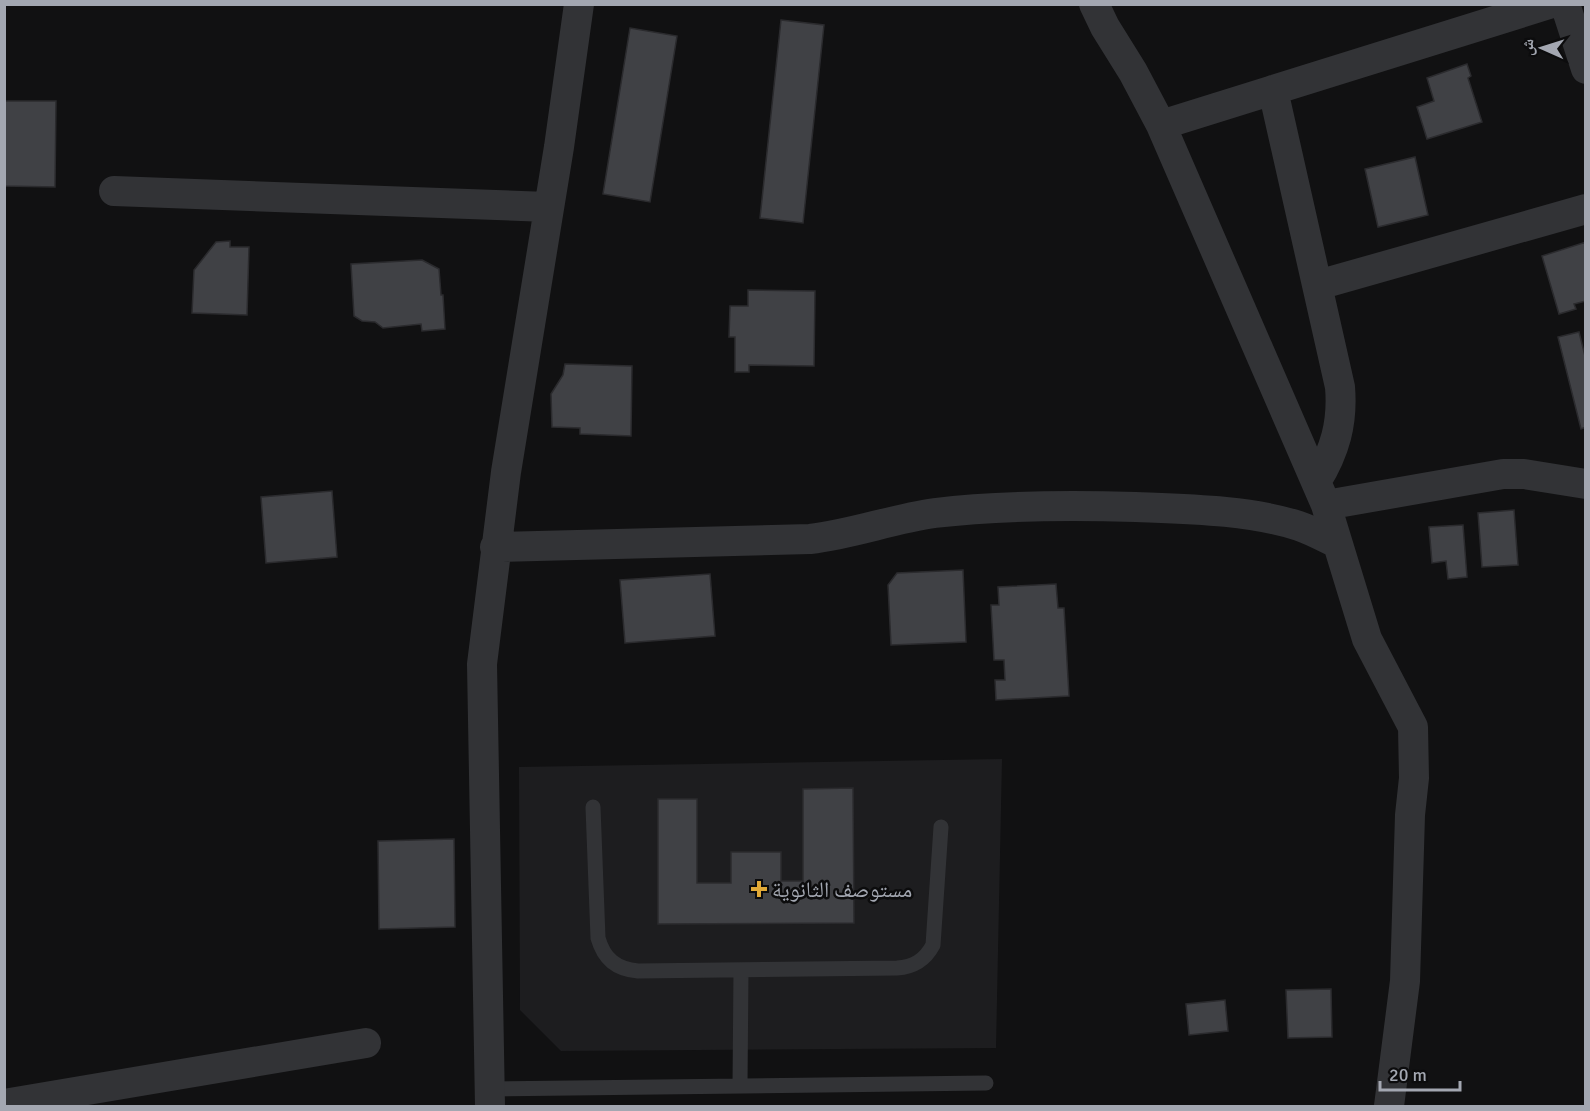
<svg xmlns="http://www.w3.org/2000/svg" width="1590" height="1111" font-family="Signika,'Noto Naskh Arabic',sans-serif">
<style>
.built{fill:#1d1d1f}
.building{fill:#404145;stroke:#2b2b2e;stroke-width:1.5}
.lines{fill:none;stroke-linecap:round;stroke-linejoin:round}
.lane{stroke:#323336;stroke-width:15}
.street{stroke:#323336;stroke-width:30}
.poi-dot{fill:#e2aa38;stroke:#0c0c0d;stroke-width:2}
.labels{text-anchor:middle;stroke-width:5;stroke-linejoin:round;paint-order:stroke}
.poi-label{font-size:22px;fill:#a3a7b1;stroke:#0c0c0d;text-anchor:start}
</style>
<rect width="100%" height="100%" fill="#111112"/>
<path class="built" d="M1002,759l-6,289 -435,3 -41,-41 -1,-243z"/>
<path class="building" d="M781,20l43,5 -21,198 -43,-5z
M630,28l47,8 -27,166 -47,-8z
M1467,64l4,12 -3,2 14,44 -55,17 -10,-32 17,-6 -7,-23z
M4,101h52l-1,86 -51,-1z
M1415,157l13,58 -50,12 -13,-58z
M230,241v6h19l-2,68 -55,-2 2,-43 22,-28z
M1586,242v59l-12,3 2,5 -17,5 -17,-58z
M422,260l17,9 2,26h2l2,34 -23,2 -1,-7 -38,4 -8,-6 -13,-1 -8,-5 -3,-52z
M748,290l67,1 -1,75 -65,-1v7h-14v-35h-6l1,-31h18z
M1579,332l7,28v67l-5,2 -23,-92z
M565,364l67,2 -1,70 -51,-2v-6l-28,-1 -1,-33 12,-19z
M332,491l5,66 -71,6 -5,-66z
M1514,510l4,55 -36,2 -4,-54z
M1463,525l4,52 -19,2 -2,-18 -14,2 -3,-36z
M963,570l3,72 -75,3 -3,-60 9,-12z
M710,574l5,62 -90,7 -5,-63z
M1056,584l2,24h6l5,88 -73,4 -1,-20h10l-1,-20h-10l-3,-55h8l-1,-18z
M853,788l1,135 -196,1v-125h39v84h34v-31h50v29h22v-92z
M454,839l1,88 -76,2 -1,-88z
M1331,989l1,48 -44,1 -2,-48z
M1225,1000l3,31 -39,4 -3,-31z"/>
<g class="lines">
<path class="lane" d="M593,807l5,131c6,21 18,31 40,33l259,-3c17,-1 28,-8 36,-23l8,-118
M740,1086l1,-116
M490,1089l496,-6"/>
<path class="street" d="M1094,4l11,23 28,45 28,53 165,380 41,134 46,88 1,51 -4,37 -5,166 -16,125
M1565,4l21,65
M1273,90l67,297c3,36 -5,64 -24,95
M1161,125l388,-121
M114,191l434,16
M1318,285l268,-76
M1326,505l177,-31h21l62,10
M495,547l315,-8c43,-5 82,-20 125,-26 66,-8 133,-8 201,-6 51,2 114,3 163,19 12,4 25,11 37,17
M4,1104l362,-61
M490,1106l-8,-442 24,-192 53,-325 20,-143"/>
</g>
<path class="poi-dot" d="M756 880h6v6h6v6h-6v6h-6v-6h-6v-6h6z"/>
<g class="labels">
<g class="poi-label">
<text x="772" y="897">مستوصف الثانوية</text>
</g>
</g>
<rect width="1590" height="1111" fill="none" stroke="#a3a7b1" stroke-width="12"/>
<g transform="translate(1542 48) rotate(273)" stroke="#0c0c0d" stroke-width="4.5" paint-order="stroke">
<path d="M0-4.5L10 22L0 15L-10 22Z" fill="#a3a7b1"/>
<text y="-9" font-size="16" font-weight="bold" text-anchor="middle" fill="#a3a7b1">ش</text>
</g>
<path d="M1380 1081v9h80v-9" fill="none" stroke="#a3a7b1" stroke-width="3"/>
<text x="1389" y="1081" font-size="18" fill="#a3a7b1" stroke="#0c0c0d" stroke-width="4.5" paint-order="stroke">20 m</text>
</svg>
